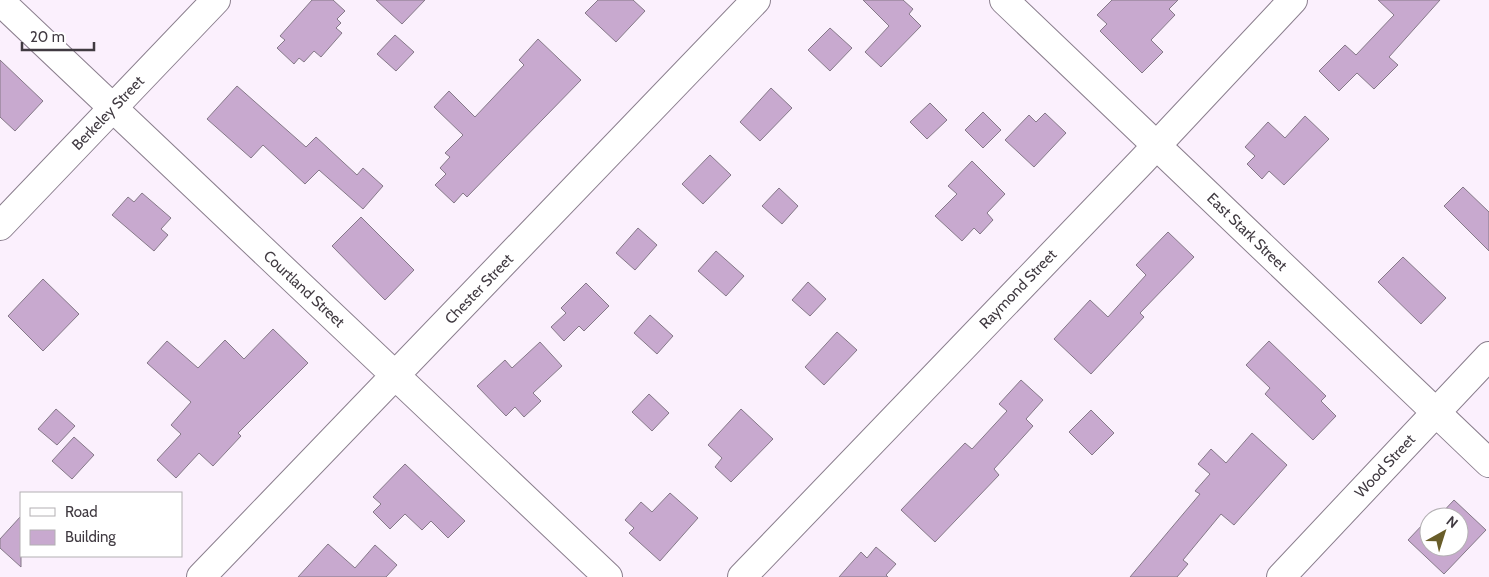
<svg xmlns="http://www.w3.org/2000/svg" width="1489" height="577" font-family="Cabin,sans-serif">
<style>
.building{fill:#c8a9cf;stroke:#857988}
.lines{fill:none;stroke-linecap:round;stroke-linejoin:round}
.minor-casing{stroke:#8a7e8d;stroke-width:30}
.minor{stroke:#fff;stroke-width:28}
.labels{text-anchor:middle;stroke-width:5;stroke-linejoin:round;paint-order:stroke}
.street-label{font-size:15px;fill:#403a41;stroke:#fff}
</style>
<rect width="100%" height="100%" fill="#fbf0fd"/>
<path class="building" d="M312,0h21l12,11 -8,8 4,4 -5,5 6,5 -21,24 -7,-6 -10,11 -5,-4 -5,6 -17,-16 8,-8 -5,-4z
M376,0h49l-23,24z
M598,0h35l12,11 -29,31 -31,-29z
M863,0h40l10,9 -4,5 12,12 -40,41 -16,-15 24,-26z
M1112,0h66l-9,9 6,6 -24,25 12,12 -21,21 -42,-42 7,-7 -10,-9z
M1378,0h62l-51,57 9,8 -24,24 -17,-16 -18,18 -20,-20 26,-26 11,10 38,-40z
M830,28l22,20 -22,23 -22,-21z
M395,35l19,17 -18,19 -19,-17z
M538,39l43,41 -114,117 -4,-4 -9,10 -19,-18 11,-11 -6,-6 10,-11 -5,-4 18,-18 -29,-28 15,-16 26,26 49,-52 -5,-5z
M0,60l43,41 -28,30 -15,-14z
M237,86l69,61 10,-10 41,38 6,-7 20,18 -20,23 -44,-39 -14,14 -42,-39 -12,13 -44,-39z
M771,88l21,20 -32,33 -20,-19z
M930,103l17,17 -20,19 -17,-17z
M983,112l18,18 -18,18 -18,-18z
M1045,113l21,20 -32,34 -29,-27 24,-25 7,7z
M1305,116l24,23 -45,46 -15,-14 -7,8 -15,-15 8,-8 -10,-9 23,-25 17,16z
M710,155l21,20 -28,29 -21,-20z
M972,161l33,33 -18,19 6,7 -13,14 -6,-6 -12,13 -27,-25 22,-22 -9,-8z
M1463,187l26,25v39l-45,-45z
M779,188l19,18 -16,18 -20,-18z
M142,193l29,25 -10,11 7,6 -14,16 -42,-36 16,-18 6,5z
M361,217l53,53 -29,30 -53,-54z
M638,228l19,17 -22,25 -19,-17z
M1168,232l26,25 -54,56 4,4 -53,57 -37,-35 36,-39 18,17 38,-42 -10,-10z
M716,251l28,25 -18,20 -28,-25z
M1403,257l43,41 -25,26 -43,-42z
M43,279l36,35 -36,37 -35,-35z
M808,282l18,17 -16,17 -18,-16z
M586,283l23,23 -25,25 -5,-5 -15,15 -13,-14 15,-14 -5,-5z
M650,315l23,21 -16,18 -23,-21z
M273,329l35,34 -70,70 3,3 -28,30 -14,-13 -23,25 -19,-18 24,-26 -10,-9 20,-23 -44,-39 20,-22 31,27 27,-28 19,19z
M837,332l20,18 -33,35 -19,-18z
M1269,341l57,55 -5,5 15,15 -23,24 -48,-46 5,-6 -24,-23z
M540,342l22,24 -29,27 8,8 -17,16 -9,-10 -9,9 -29,-30 28,-26 7,8z
M1021,380l22,20 -17,19 7,7 -39,43 5,6 -64,67 -34,-32 64,-67 7,6 35,-38 -8,-7z
M649,394l20,19 -17,18 -20,-19z
M56,409l19,17 -18,19 -19,-16z
M741,409l32,30 -42,43 -16,-15 7,-9 -14,-13z
M1091,410l23,23 -22,22 -23,-23z
M1252,433l35,32 -53,60 -13,-11 -38,46 5,4 -11,13h-47l70,-83 -5,-3 15,-17 -12,-10 13,-15 15,14z
M74,437l20,18 -22,24 -20,-18z
M405,464l60,57 -17,17 -17,-17 -9,9 -17,-16 -15,15 -17,-17 8,-8 -8,-7z
M670,493l28,25 -38,43 -31,-28 5,-5 -9,-8 16,-18 11,10z
M1454,500l32,30 -42,44 -36,-34 17,-18 4,4v21h30v-30h-21z
M21,516v51l-21,-19v-9z
M328,544l27,24 20,-23 22,20 -11,12h-88z
M876,547l20,17 -10,11 2,2h-49l22,-25 6,6z"/>
<g class="lines">
<g class="minor-casing">
<path id="minor" d="M1004,0l485,463
M0,1l608,576
M0,226l216,-226
M201,577l555,-577
M742,577l400,-416 151,-161
M1281,577l208,-221"/>
</g>
<use href="#minor" class="minor"/>
</g>
<g class="labels">
<g class="street-label">
<text transform="translate(108 113) rotate(-46)" y="5">Berkeley Street</text>
<text transform="translate(1247 232) rotate(44)" y="5">East Stark Street</text>
<text transform="translate(304 289) rotate(43)" y="5">Courtland Street</text>
<text transform="translate(479 289) rotate(-46)" y="5">Chester Street</text>
<text transform="translate(1018 289) rotate(-46)" y="5">Raymond Street</text>
<text transform="translate(1385 466) rotate(-47)" y="5">Wood Street</text>
</g>
</g>
<rect x="20" y="492" width="162" height="65" fill="#ffffff" stroke="#b3b0b3"/>
<rect x="30" y="508" width="25" height="8" fill="#ffffff" stroke="#b3b0b3"/>
<text x="65" y="517" font-size="15" fill="#403a41">Road</text>
<rect x="30" y="530" width="25" height="15" fill="#c8a9cf" stroke="#b3b0b3"/>
<text x="65" y="542" font-size="15" fill="#403a41">Building</text>
<g transform="translate(1444 532) rotate(39)"><circle r="24" fill="#ffffff" stroke="#b3b0b3"/>
<path d="M0-4L9 19L0 12L-9 19Z" fill="#695d29"/>
<text y="-8" font-size="14" font-weight="bold" text-anchor="middle" fill="#403a41">N</text>
</g>
<path d="M22 42v8h72v-8" fill="none" stroke="#403a41" stroke-width="2.5"/>
<text x="30" y="42" font-size="15" fill="#403a41" stroke="#ffffff" stroke-width="4" paint-order="stroke">20 m</text>
</svg>
